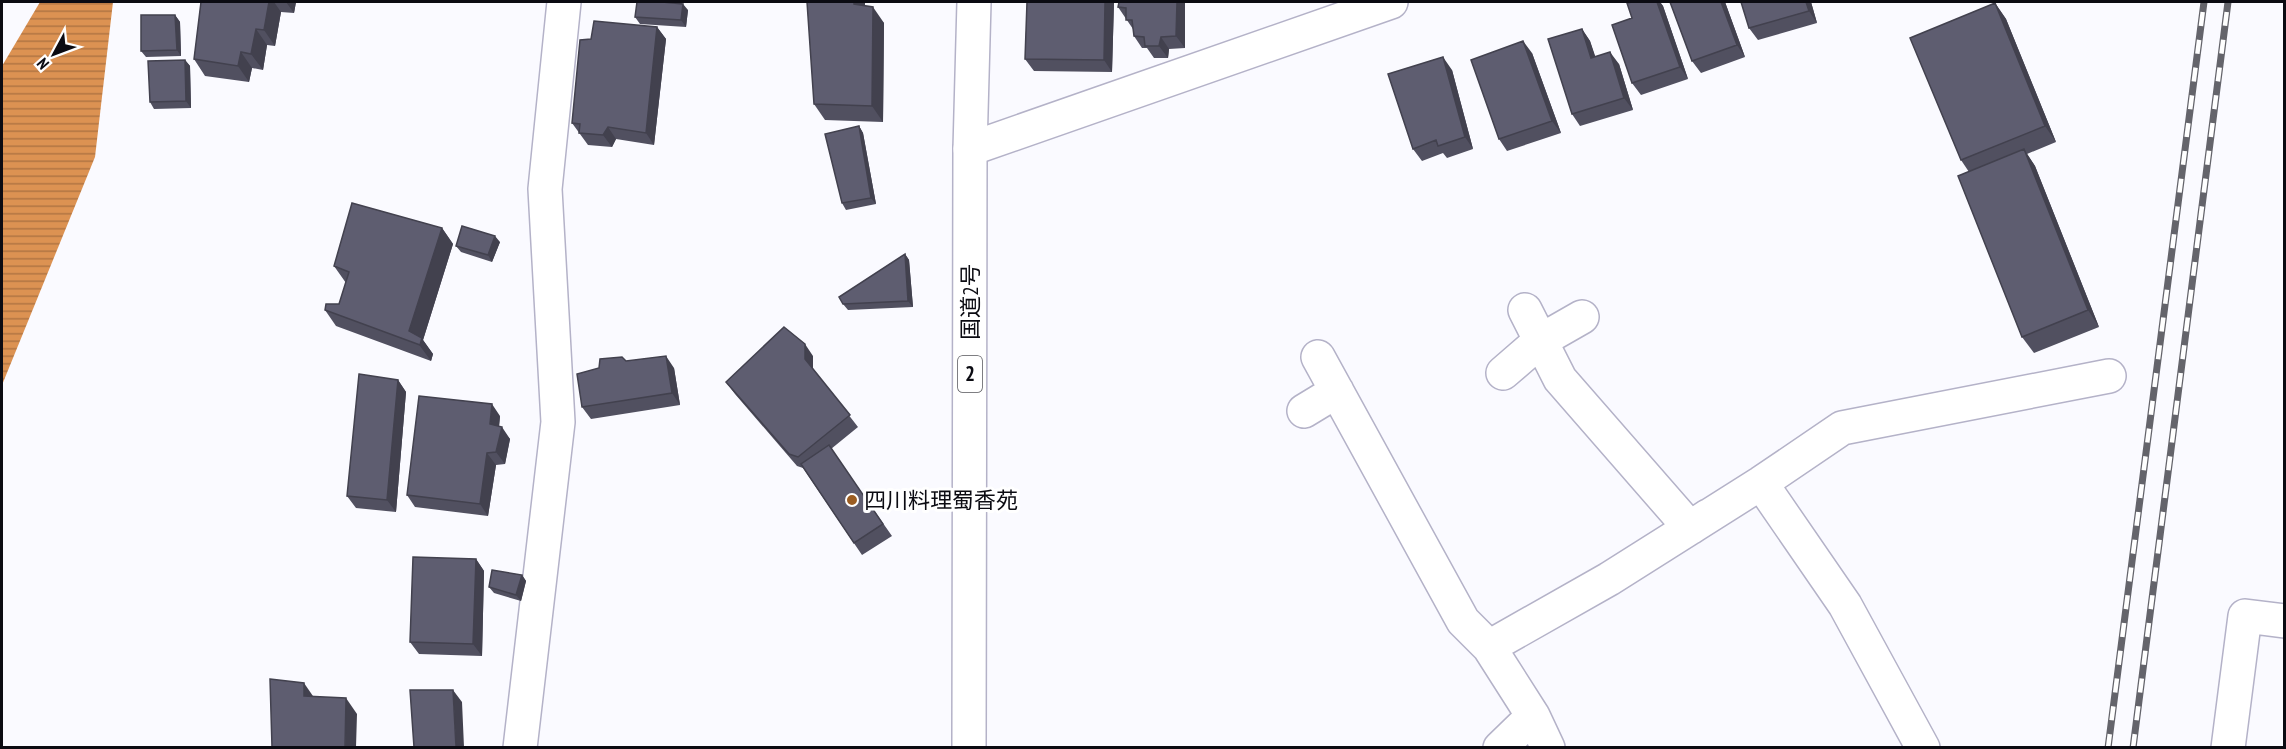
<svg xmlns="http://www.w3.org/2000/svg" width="2286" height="749" font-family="'PT Sans Narrow','Noto Sans JP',sans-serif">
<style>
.water{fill:url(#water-rules)}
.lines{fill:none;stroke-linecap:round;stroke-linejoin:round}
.minor-casing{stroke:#b4b2c8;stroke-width:36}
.tertiary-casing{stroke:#b4b2c8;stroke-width:36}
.trunk-casing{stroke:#b4b2c8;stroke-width:36}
.minor{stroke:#fff;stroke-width:33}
.tertiary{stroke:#fff;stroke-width:33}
.trunk{stroke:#fff;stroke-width:33}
.rail-casing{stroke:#64646b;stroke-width:7}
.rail{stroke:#fff;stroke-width:4.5;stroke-dasharray:14;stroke-linecap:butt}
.wall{fill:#515060}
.shaded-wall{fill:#42414e}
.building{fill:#5e5d70;stroke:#42414e;stroke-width:1.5}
.poi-dot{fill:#9b5d22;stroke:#fff;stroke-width:2}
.labels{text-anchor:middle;stroke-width:6;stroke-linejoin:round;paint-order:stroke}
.shield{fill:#fff;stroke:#545459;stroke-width:1.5}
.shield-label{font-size:21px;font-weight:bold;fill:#0b0b12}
.street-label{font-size:22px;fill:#0b0b12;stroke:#fff}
.poi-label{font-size:22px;fill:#0b0b12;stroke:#fff;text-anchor:start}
</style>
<defs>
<pattern id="water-rules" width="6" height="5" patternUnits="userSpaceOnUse" patternTransform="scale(1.5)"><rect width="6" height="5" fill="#dc9252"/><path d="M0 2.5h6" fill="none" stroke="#b17543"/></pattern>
</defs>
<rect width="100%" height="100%" fill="#fafaff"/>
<path class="water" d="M40,2h73l-18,155 -93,228v-319z"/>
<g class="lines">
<g class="minor-casing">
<path id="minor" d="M970,149l421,-147
M1525,310l35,69 130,149 18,-12
M1318,357l145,264 26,26 44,69 15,32
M1503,373l37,-32 42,-24
M1304,411l33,-20
M1761,483l84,122 78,143
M1489,647l120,-68 152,-96 81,-55 267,-52
M520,748l38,-326 -13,-233 19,-187
M1500,748l33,-32"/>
</g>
<g class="tertiary-casing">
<path id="tertiary" d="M2228,748l17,-132 39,5"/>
</g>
<g class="trunk-casing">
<path id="trunk" d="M969,748l1,-599 4,-147"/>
</g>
<use href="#minor" class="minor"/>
<use href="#tertiary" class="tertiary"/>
<use href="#trunk" class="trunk"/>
<g class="rail-casing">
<path id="rail" d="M2108,748l96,-746
M2133,748l95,-746"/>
</g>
<use href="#rail" class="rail"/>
</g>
<path class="wall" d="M201,2h95l-2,11 -13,-1 -6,34 -8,-1 -4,25 -11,-2 -3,14 -44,-6 -11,-17z
M1027,2h87l-2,70 -78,-1 -9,-12z
M1632,2h28l3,4 25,73 -47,16 -9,-12z
M1670,2h55l20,55 -44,16 -9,-12z
M1811,2l6,21 -59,17 -9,-12z
M1185,3v45l-16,1 -1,9h-14l-7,-10h-5l-8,-12 -1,-7 -15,-22z
M1995,3l11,16 50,123 -29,12 8,12 64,161 -65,26 -12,-16 -53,-165 -8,-12z
M865,6l19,17 -1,99 -58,-2 -11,-16z
M688,10l-2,17 -46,-3 -5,-7z
M175,15l5,7 1,34 -35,1 -5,-6z
M657,27l9,12 -12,106 -38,-6 -4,8 -24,-2 -16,-22z
M1582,29l8,12 5,16 24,7 14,46 -53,16 -8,-12z
M1532,53l29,80 -54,18 -8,-12z
M185,60l5,6 1,42 -37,1 -4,-7z
M1452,70l21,79 -26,9 -4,-5 -21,8 -9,-12z
M859,126l4,7 13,71 -30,6 -4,-7z
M442,228l11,16 -30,96 10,14 -2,7 -95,-35 -11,-16 14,-6 7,-21 -12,-17z
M500,242l-8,20 -31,-10 -5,-6z
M905,254l4,6 4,47 -65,3 -5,-6z
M813,356v13l45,58 -27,22 61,87 -30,19 -59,-87 -6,-2 -62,-72 -9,-12z
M626,361l48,7 6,37 -89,14 -9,-12z
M398,380l8,12 -10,120 -40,-4 -9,-12z
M500,416l-1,11 11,12 -5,25 -9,1 -8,51 -73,-9 -8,-12z
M476,559l8,12 -2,85 -63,-2 -9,-12z
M522,575l4,6 -5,20 -27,-8 -5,-6z"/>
<path class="shaded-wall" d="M269,2h5l7,10 -6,34 -11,-16z
M286,2h10l-2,11z
M854,2h11v18l-11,-16z
M1105,2h9l-2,70 -8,-12z
M1177,2h8v46l-9,-12z
M1657,2h3l3,4 25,73 -8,-12z
M1721,2h4l20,55 -8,-12z
M1806,2h5l6,21 -8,-12z
M1995,3l11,16 50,123 -11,-16z
M683,4l5,6 -2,17 -5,-7z
M873,7l11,16 -1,99 -11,-16z
M175,15l5,7 1,34 -4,-6z
M657,27l9,12 -12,106 -8,-12z
M256,29l11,16 -4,25 -12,-16z
M1582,29l8,12 10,29 -9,-12z
M1161,37l8,12 -1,9 -9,-12z
M1523,41l9,12 29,80 -9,-12z
M241,52l11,16 -3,14 -11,-16z
M1610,52l9,12 14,46 -9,-12z
M1443,57l9,13 21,79 -8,-12z
M185,60l5,6 1,42 -5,-7z
M859,126l4,7 13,71 -5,-6z
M608,127l8,12 -4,8 -9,-12z
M2024,149l11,17 64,161 -11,-17z
M442,228l11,16 -30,96 10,14 -2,7 -22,-30z
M495,236l5,6 -8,20 -4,-7z
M905,254l4,6 4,47 -5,-6z
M805,344l8,12v15l-8,-12z
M666,356l8,12 6,37 -8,-12z
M398,380l8,12 -10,120 -9,-12z
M492,404l8,12 -2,20 -8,-12z
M502,427l8,12 -5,25 -9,-12z
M487,453l9,12 -8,51 -8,-12z
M476,559l8,12 -2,85 -9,-12z
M522,575l4,6 -5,20 -5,-6z
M304,683l11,16 -11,-3z
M453,690l9,12 2,45h-8z
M346,698l11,16 -1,33h-11z"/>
<path class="building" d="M201,2h68l-5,28 -8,-1 -5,25 -10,-2 -3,14 -44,-7z
M637,2h25l21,2 -2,16 -46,-3z
M807,2h47v2l19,3 -1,99 -58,-2z
M1027,2h78l-1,58 -79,-1z
M1119,2h58l-1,34 -15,1 -2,9h-14l-1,-9 -10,-1 -2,-16h-6v-12l-8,-1z
M1632,2h25l23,65 -48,16 -20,-58 20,-7 -5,-15z
M1670,2h51l16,43 -45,16z
M1741,2h65l3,9 -60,17z
M1995,3l50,123 -84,34 -51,-122z
M141,15h34l2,35 -36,1z
M594,21l63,6 -11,106 -38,-6 -5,8 -24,-2 1,-9 -8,-1 8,-83 11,-1z
M1582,29l9,29 19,-6 14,46 -52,16 -24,-75z
M1523,41l29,80 -53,18 -28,-79z
M1443,57l22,80 -27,9 -2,-6 -23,9 -25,-75z
M185,60l1,41 -36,1 -2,-41z
M859,126l12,72 -29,5 -17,-69z
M2024,149l64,161 -66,27 -64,-161z
M352,203l90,25 -33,103 13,7 -2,7 -95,-35 1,-6h13l10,-32 -15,-6z
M462,226l33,10 -7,19 -32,-9z
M905,254l3,47 -65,3 -4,-7z
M784,327l21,17v15l45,56 -52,42 -9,-3 -63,-72z
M666,356l6,37 -90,14 -5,-33 22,-6 1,-9 22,-2 4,4z
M359,374l39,6 -11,120 -40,-4z
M419,396l73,8 -2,20 12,3 -6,25 -9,1 -7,51 -73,-9z
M829,445l54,79 -29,19 -53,-79z
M413,557l63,2 -3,85 -63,-2z
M492,570l30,5 -6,20 -27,-8z
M270,679l34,4v13l42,2 -1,49h-73z
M410,690h43l3,57h-42z"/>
<circle class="poi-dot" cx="852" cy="500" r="6"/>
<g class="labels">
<rect class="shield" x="958" y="356" width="24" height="36" rx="4.5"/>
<g class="shield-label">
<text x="970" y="381">2</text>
</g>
<g class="street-label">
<text transform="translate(970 302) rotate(-90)" y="8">国道2号</text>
</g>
<g class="poi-label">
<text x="864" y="508">四川料理蜀香苑</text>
</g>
</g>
<rect width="2286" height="749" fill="none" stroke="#0b0b12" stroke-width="6"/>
<g transform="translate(54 54) rotate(229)" stroke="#ffffff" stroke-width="4.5" paint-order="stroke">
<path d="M0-4.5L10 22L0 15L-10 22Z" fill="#0b0b12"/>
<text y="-9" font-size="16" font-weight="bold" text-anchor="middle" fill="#0b0b12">N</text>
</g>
</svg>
